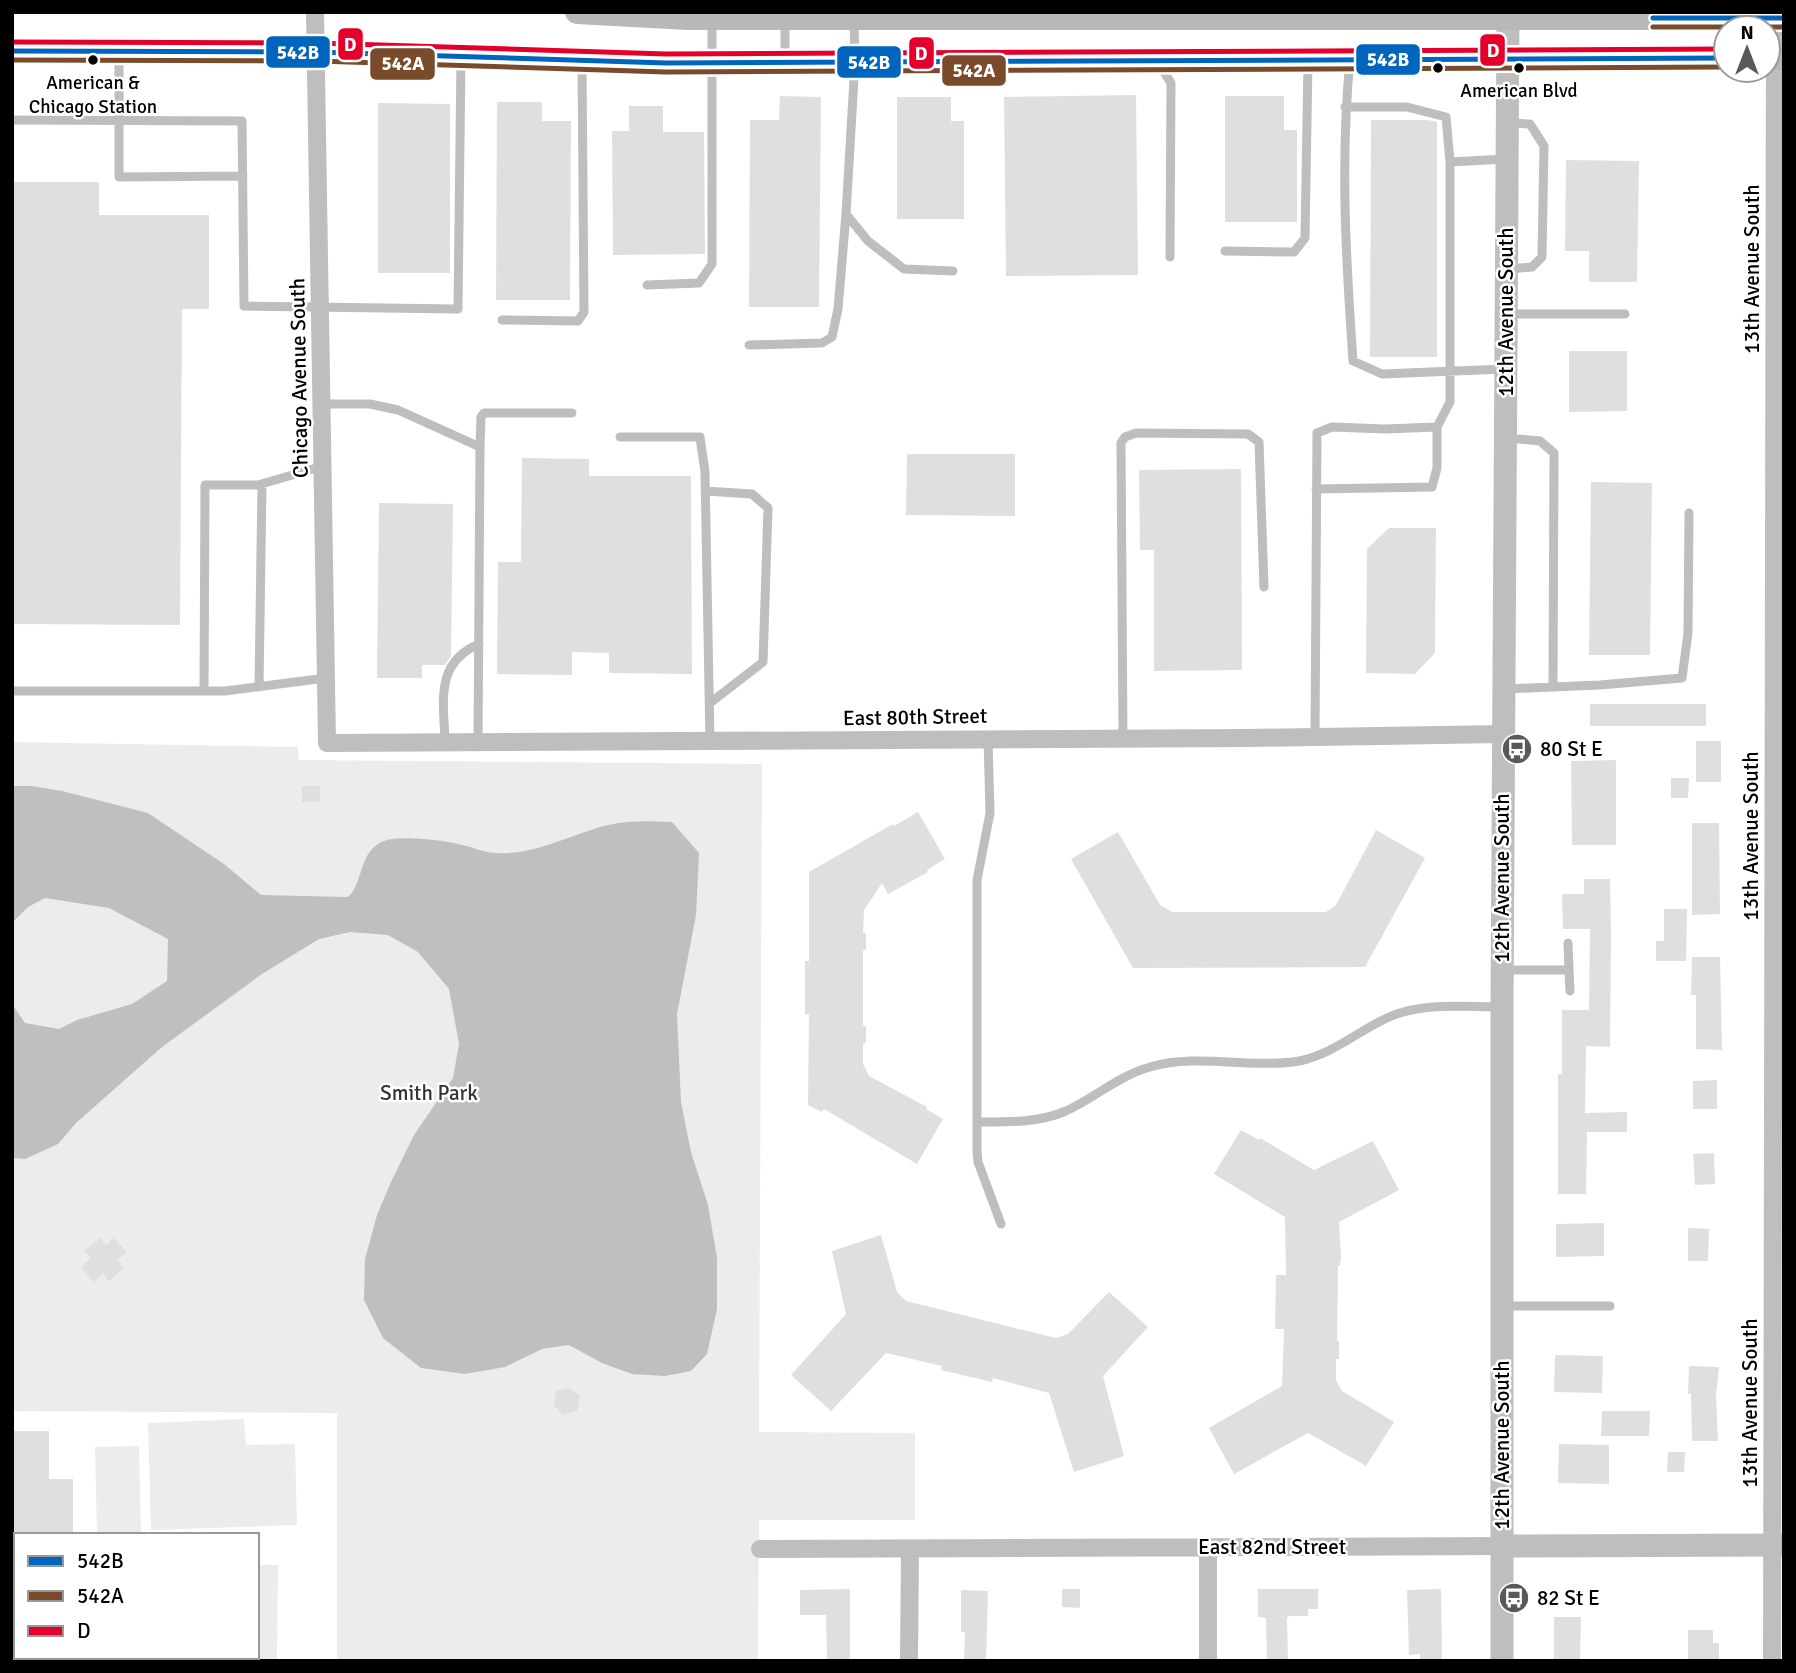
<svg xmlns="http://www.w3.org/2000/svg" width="1796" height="1673" font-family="Signika,sans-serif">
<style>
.green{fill:#ececec}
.water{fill:#bfbfbf}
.building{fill:#dfdfdf}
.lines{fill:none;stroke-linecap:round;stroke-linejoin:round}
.service{stroke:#bebebe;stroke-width:9}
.minor{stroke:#bebebe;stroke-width:18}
.tertiary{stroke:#bebebe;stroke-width:23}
.secondary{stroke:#b8b8b8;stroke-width:24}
.bus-1-casing{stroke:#fff;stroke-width:10}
.bus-2-casing{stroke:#fff;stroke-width:10}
.bus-3-casing{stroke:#fff;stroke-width:10}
.bus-1{stroke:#0065bd;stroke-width:5}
.bus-2{stroke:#7a4b2a;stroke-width:5}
.bus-3{stroke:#e4002b;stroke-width:5}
.bus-dot{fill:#000;stroke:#fff;stroke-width:2.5}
.labels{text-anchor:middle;stroke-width:5;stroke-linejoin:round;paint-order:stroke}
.bus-label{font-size:19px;fill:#000;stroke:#fff}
.street-label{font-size:21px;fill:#000;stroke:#fff}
.poi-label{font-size:21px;fill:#000;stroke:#fff;text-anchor:start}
.park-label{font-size:21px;fill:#333;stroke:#fff}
.line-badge{stroke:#fff;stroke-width:2.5}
.badge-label{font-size:19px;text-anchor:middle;font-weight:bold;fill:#fff}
</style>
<rect width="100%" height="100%" fill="#fff"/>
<path class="green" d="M12,742l286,5 1,13 463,4 -3,668 156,1v87h-156l-1,141h-421v-248l-325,-2z
M244,1419l2,26 49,-1 2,81 -146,5 -3,-107z
M139,1446l2,89h-44l-2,-88z
M257,1565h21l-1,96h-145v-4h125z"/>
<path class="water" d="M12,786h19l31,5 86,22 76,51 37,31 87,2c16,-14 10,-46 36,-56 14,-6 59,-1 74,3 12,2 24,8 37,9 39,3 76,-19 113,-28 22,-5 42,-4 64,-3l27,31 -3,62 -19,99 4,88 10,50 17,53 9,53v51l-10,45 -16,17 -26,5 -33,-2 -30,-11 -33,-18 -27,4 -37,18 -40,7 -44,-6 -38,-30 -19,-38 1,-41 12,-44 14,-33 23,-47 39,-57 6,-34 -10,-55 -31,-37 -30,-17 -38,-3 -31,7 -57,35 -100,73 -86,76 -18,21 -33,15 -13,-1v-154l13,19 34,6 18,-9 55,-16 35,-23 1,-42 -59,-31 -64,-10 -17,9 -16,16z"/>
<path class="building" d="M1136,95l2,180 -132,1 -2,-179z
M780,96l41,1 -2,210h-70l1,-187h29z
M1225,96h59v34h13v92h-72z
M897,97h54v24h13v98h-67z
M497,102h45v19h29l-1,179h-74z
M378,103l72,1v169h-72z
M629,106h34v26h41l1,122 -92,1 -1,-124h17z
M1371,120h57l9,2v235h-67z
M1566,160l73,1 -2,121h-48v-31h-24z
M12,182h87v33h110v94h-27l-2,316 -168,-1z
M1569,351h58v60l-58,1z
M907,454h108v62l-109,-1z
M522,458l67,1v17h102l1,198 -83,-1v-20l-37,-1v23l-75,-1 1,-112h23z
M1241,469l1,201 -88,1v-121h-14l-1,-80z
M1591,482l61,1 -2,172h-61z
M379,503l74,1 -2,152 -6,9h-23v13h-45z
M1389,528h47l-1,125 -20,21 -49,-1 1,-124z
M1590,704h116v22h-116z
M1696,741h25v41h-25z
M1616,760v85h-44l-1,-84z
M1671,778h18l-1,20h-17z
M302,786h18v16h-18z
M918,812l27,47 -18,11 1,2 -40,22 -6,-11 -18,27 -1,23h3v17h-3v76h3v17h-3v21l6,12 58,31 -1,2 17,10 -26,45 -93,-55 -2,3 -14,-7 1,-91h-4v-53h4v-89l84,-48 1,2z
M1692,823h27l1,91 -28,1z
M1376,830l49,28 -60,109 -232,1 -62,-109 47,-27 42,73 12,7h154l10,-7z
M1584,879h26l1,55 -1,113 -24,-1 -1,67 42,-1v20h-40l-1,62h-28v-120h4v-64h27l1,-81h-27l-1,-35h22z
M1664,909h23l-1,52h-30v-20h8z
M1692,957h28l2,93 -26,-1v-54h-5z
M1717,1080v29h-24v-28z
M1241,1130l18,10 1,-2 54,32 59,-29 26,49 -60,32 2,34 -1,10h-2l-1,75h2v18h-3v21l6,11 52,31 -28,44 -58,-33 -74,41 -25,-46 73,-42 2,-57h-9l1,-54h10l-1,-58 -71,-43z
M1714,1153l1,31 -20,1 -2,-31z
M1604,1223v33l-48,1v-33z
M1688,1228l21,1 -1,32h-20z
M881,1235l16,57 9,9 150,37 12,-4 41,-42 39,35 -45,49 21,80 -50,16 -25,-79 -56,-15 -1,4 -51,-12 1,-4 -56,-13 -55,58 -40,-36 55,-61 -14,-63z
M100,1238l6,7 8,-7 13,14 -9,8 6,8 -15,13 -6,-8 -9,9 -13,-15 10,-9 -7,-7z
M1555,1355l48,1 -1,37 -48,-1z
M1689,1366l30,1 -3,28 2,46h-26l-1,-47h-3z
M569,1388l11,8 -3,15 -14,4 -9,-10 2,-14z
M1602,1411h48l-1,25h-48z
M12,1431h37v48h24v56h-61z
M1559,1444l50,1v39l-51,-1z
M1668,1452h17l-1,20h-17z
M850,1589v72h-23l-1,-46h-26v-25z
M1062,1589h18v19l-18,-1z
M1258,1589h60v20h-10v7h-19l-2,2 1,43h-21l-1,-43 -8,-1z
M1441,1589l1,72h-22v-7l-11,1 -2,-65z
M961,1590l27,1 -2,70h-22l1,-29h-4z
M1554,1617h27l-1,44h-26z
M1688,1630h25v13h6v18h-31z"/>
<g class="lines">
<path class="service" d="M854,20l1,42 -9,152 22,27 36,28 49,2
M119,53v124l124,-1
M785,59v-38
M1350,60c-10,100 -4,200 3,301l29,13 122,-5
M1159,64l12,19 -1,174
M12,120l230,1 2,185 214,3 3,-251
M1450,162l55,-3
M1225,251l69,1 11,-14 3,-177
M1508,269l24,-2 10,-10 2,-111 -14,-22 -21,-1
M647,285l52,-2 13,-19v-245
M1508,314h117
M502,320l76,1 6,-9 -2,-249
M749,345l73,-2 10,-6 6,-28 8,-95
M322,404h48l28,6 82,37 -2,296
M620,437h80l5,35 5,270
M1507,438l33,3 14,12 -1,234
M480,447l1,-30 3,-4h88
M1316,489l116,-2 5,-19v-41
M705,491l47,3 16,14 -5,154 -53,41
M259,687l3,-203
M1505,689l95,-4 82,-7 6,-45 1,-120
M12,691h213l101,-13
M204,691l1,-206h53l65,-19
M1315,737l2,-304 15,-6 53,2 52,-2 13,-25v-240l-4,-45 -39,-10h-62
M988,739l2,74 -13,67v272l1,10 23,62
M1123,739l-2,-296 4,-6 11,-4 112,1 11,8 5,145
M445,743c-1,-40 -11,-80 34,-99
M1568,943l1,27
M1504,970h65l1,21
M977,1122c30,0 61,1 89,-11 30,-14 52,-35 84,-44 48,-14 101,2 149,-6 34,-7 59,-30 90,-44 34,-15 75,-10 111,-10
M1503,1306h107"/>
<path class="minor" d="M315,12l12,731 920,-5 256,-4
M760,1549l742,-3
M909,1661l1,-112
M1208,1661v-114
M1772,1661l3,-1649"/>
<path class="tertiary" d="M1502,1546l282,-1
M1502,1661v-654l6,-995"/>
<path class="secondary" d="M577,12l111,6h1096
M12,51l304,1 350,11 1060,-5
M1768,58h16"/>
<g class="bus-1-casing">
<path id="bus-1" d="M1653,18h131
M12,51l304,1 350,11 1060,-5"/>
</g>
<g class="bus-2-casing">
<path id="bus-2" d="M1653,27h131
M12,60l304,1 350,11 1060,-5"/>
</g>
<g class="bus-3-casing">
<path id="bus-3" d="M12,42l304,1 350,11 1060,-5"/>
</g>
<use href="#bus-1" class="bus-1"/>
<use href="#bus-2" class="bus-2"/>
<use href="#bus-3" class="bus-3"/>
</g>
<defs>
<g id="bus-disc" transform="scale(1.575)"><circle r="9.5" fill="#595959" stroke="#fff"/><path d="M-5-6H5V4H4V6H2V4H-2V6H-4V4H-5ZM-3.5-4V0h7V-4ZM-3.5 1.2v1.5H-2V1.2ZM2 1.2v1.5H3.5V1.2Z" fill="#fff"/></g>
</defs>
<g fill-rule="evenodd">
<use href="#bus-disc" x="1517" y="749"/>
<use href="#bus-disc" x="1514" y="1598"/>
</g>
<g class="bus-dot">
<circle cx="93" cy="60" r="6"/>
<circle cx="1438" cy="68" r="6"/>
<circle cx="1519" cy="68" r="6"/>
</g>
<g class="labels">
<g class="bus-label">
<text x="93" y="89">American &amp;<tspan x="93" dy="24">Chicago Station</tspan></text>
<text x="1519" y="97">American Blvd</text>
</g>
<g class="street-label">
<text transform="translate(1752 269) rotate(-90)" y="7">13th Avenue South</text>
<text transform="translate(1506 312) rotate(-90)" y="7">12th Avenue South</text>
<text transform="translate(299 378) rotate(-91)" y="7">Chicago Avenue South</text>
<text transform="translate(915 717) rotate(-1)" y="7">East 80th Street</text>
<text transform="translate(1751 836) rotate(-90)" y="7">13th Avenue South</text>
<text transform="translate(1502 878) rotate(-90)" y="7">12th Avenue South</text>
<text transform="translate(1750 1403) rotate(-90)" y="7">13th Avenue South</text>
<text transform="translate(1502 1445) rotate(-90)" y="7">12th Avenue South</text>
<text x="1272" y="1554">East 82nd Street</text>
</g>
<g class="poi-label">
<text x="1540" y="756">80 St E</text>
<text x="1537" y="1605">82 St E</text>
</g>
<g class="park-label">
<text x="429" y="1100">Smith Park</text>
</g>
</g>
<g class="line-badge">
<rect x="337" y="27" width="27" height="34" rx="7" fill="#e4002b"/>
<rect x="1479" y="33" width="27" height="34" rx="7" fill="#e4002b"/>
<rect x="265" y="35" width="66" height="34" rx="7" fill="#0065bd"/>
<rect x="908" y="36" width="27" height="34" rx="7" fill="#e4002b"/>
<rect x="1355" y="43" width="66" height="33" rx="7" fill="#0065bd"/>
<rect x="836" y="45" width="66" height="34" rx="7" fill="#0065bd"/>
<rect x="369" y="47" width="67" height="34" rx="7" fill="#7a4b2a"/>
<rect x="941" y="54" width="66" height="33" rx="7" fill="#7a4b2a"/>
</g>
<g class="badge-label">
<text x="350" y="51">D</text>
<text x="1493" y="57">D</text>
<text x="298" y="59">542B</text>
<text x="921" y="60">D</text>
<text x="1388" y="66">542B</text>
<text x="869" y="69">542B</text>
<text x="403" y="70">542A</text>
<text x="974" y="77">542A</text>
</g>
<rect width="1796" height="1673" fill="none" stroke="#000000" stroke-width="28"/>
<rect x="14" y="1533" width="245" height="126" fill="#ffffff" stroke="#999999" stroke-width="2"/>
<rect x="28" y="1556" width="35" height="10" fill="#0065bd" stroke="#999999" stroke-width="2"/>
<text x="77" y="1568" font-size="21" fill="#000000">542B</text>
<rect x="28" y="1591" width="35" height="10" fill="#7a4b2a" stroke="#999999" stroke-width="2"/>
<text x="77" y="1603" font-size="21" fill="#000000">542A</text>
<rect x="28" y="1626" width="35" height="10" fill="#e4002b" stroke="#999999" stroke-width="2"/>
<text x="77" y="1638" font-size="21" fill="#000000">D</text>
<g transform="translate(1747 49)"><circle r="33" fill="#ffffff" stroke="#999999" stroke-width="2"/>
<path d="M0-5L12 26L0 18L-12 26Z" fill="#595959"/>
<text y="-10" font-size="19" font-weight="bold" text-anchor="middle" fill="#000000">N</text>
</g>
</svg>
